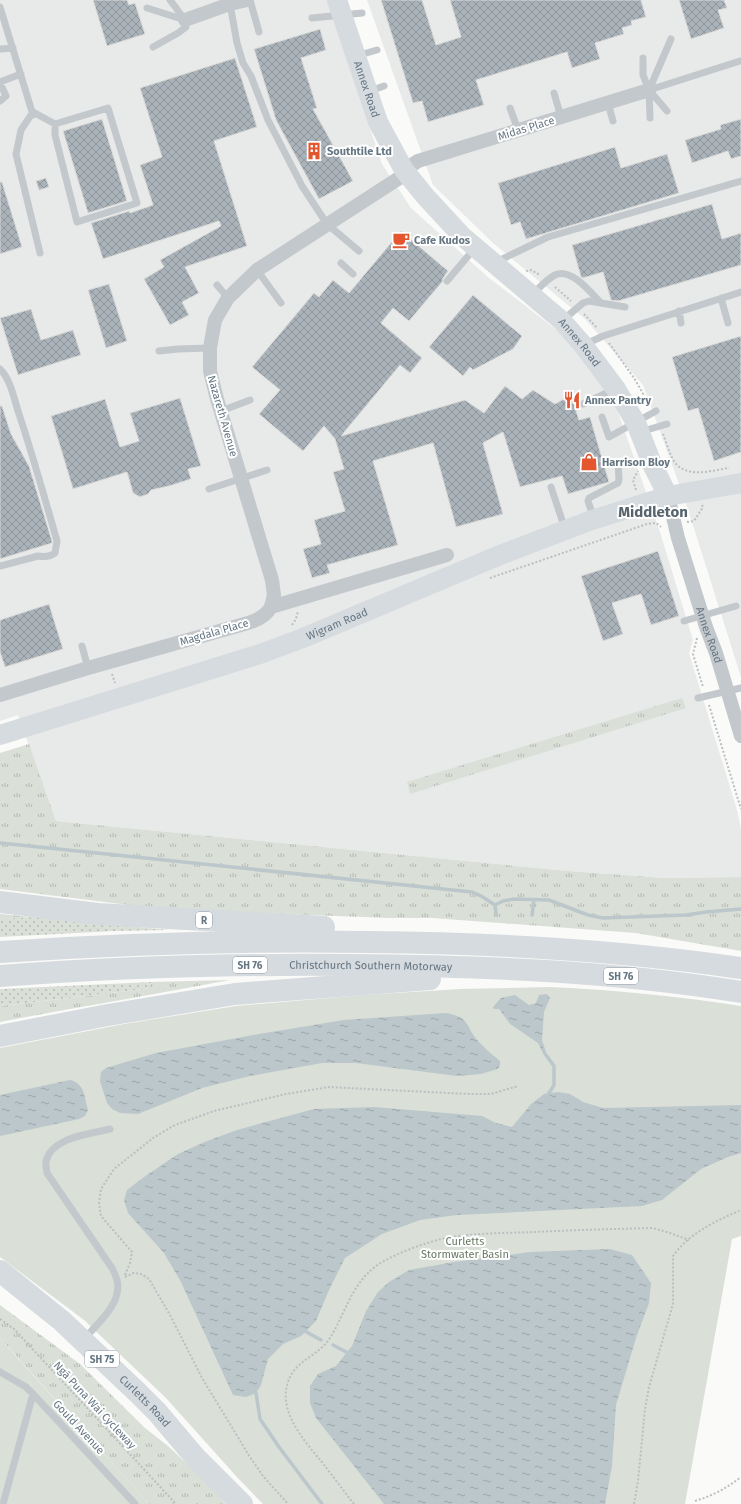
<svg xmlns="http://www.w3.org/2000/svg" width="741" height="1504" font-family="'Fira Sans',sans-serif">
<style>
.built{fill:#e8e9e9}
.grass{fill:url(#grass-tufts)}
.park{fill:#dadfd7}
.garden{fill:url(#garden-dots)}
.water{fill:url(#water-ripples)}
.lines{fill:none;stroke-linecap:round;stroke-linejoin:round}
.stream{stroke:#bbc7cb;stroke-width:3.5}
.building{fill:url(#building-cross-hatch);stroke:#dcdcda}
.path{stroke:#bbbfc2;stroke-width:2;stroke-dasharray:2 2;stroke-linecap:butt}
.lane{stroke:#c3c8cc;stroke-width:7}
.street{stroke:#c3c8cc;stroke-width:14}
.secondary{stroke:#d6dbdf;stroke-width:20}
.primary{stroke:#d6dbdf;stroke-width:22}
.highway{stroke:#d6dbdf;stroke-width:22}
.labels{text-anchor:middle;stroke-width:4;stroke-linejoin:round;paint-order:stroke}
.shield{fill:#fff;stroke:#939fa8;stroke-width:1}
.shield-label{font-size:10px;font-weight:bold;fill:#657683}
.street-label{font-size:11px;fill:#657683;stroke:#fff}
.poi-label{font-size:11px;font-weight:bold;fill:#657683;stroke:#fff;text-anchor:start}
.park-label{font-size:11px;fill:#687a64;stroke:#fff}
.district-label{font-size:15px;font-weight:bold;fill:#57646e;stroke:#fff}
</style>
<defs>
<pattern id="grass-tufts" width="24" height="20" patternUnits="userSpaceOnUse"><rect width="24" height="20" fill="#dadfd7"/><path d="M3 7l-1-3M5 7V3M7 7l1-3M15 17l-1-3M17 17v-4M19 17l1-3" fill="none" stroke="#b4b9b4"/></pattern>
<pattern id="garden-dots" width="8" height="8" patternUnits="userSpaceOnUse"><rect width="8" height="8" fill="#dadfd7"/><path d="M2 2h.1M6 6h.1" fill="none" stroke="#b4b9b4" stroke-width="1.8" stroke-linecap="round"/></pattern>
<pattern id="water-ripples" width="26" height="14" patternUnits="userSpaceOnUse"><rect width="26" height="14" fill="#bbc7cb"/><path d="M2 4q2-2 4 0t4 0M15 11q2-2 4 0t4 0" fill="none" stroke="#9ca6aa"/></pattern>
<pattern id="building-cross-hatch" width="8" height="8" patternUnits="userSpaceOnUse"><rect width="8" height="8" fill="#aab3b9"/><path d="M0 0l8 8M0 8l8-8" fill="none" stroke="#8e969c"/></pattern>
</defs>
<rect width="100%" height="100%" fill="#fafaf8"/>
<path class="built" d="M0,0h327l55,164 29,44 78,70 73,56 50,61 48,137 33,108 -4,13 48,157 4,19v48l-76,1 -97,-7 -512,-50 -38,-106 -18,6z
M367,0h374v677l-56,-177 -42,-115 -58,-66 -92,-76 -60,-58z"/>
<path class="grass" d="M682,698l4,10 -276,86 -3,-12z
M29,744l27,77 512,50 97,7 76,-1v74l-105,-18 -204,-15h-41l-196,-7 -58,-5 -137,-17v-136z
M0,914l34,3 -34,2z
M230,980c-77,15 -154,27 -230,42v-16l145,-17 3,-1 4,-6z
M0,1305l80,59 65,64 23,18 36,34 22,24h-77l-149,-166z"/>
<path class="park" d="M550,987c64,3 128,9 191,19v230l-9,3 -47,265h-422l-27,-28 -70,-78 -82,-78 -84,-63v-209l124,-24 112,-18 127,-11 98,-6z
M0,1338l13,15 136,151h-149z"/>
<path class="garden" d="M34,917l135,13 -55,1 -114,6v-18z
M152,982l-4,6 -3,1 -145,17v-17z"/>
<path class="water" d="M547,994l3,4 -6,14 -2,28 6,18 -4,-3 -6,-12 -28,-19 -11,-15h-5l-1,-2 8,-9 14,-3 14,10 7,-2 3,-8z
M446,1013c25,4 19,14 33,29 6,7 14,13 21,19v4l-2,4 -17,5 -24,2 -101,-13h-34l-72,13 -48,12 -64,26 -18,-1 -8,-4 -5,-6 -7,-22 1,-9 5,-4 50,-15 103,-19 85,-14z
M70,1080c15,4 14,16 18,30l-3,6 -6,3 -79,17v-41z
M558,1092l12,2 13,8 20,6 138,-3v48l-13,4 -27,12 -39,31 -20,6 -185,9 -37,5 -38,14 -37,24 -16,32 -13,31 -15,15 -18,8 -15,15 -7,26 -5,8 -10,4 -13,-2 -53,-115 -16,-27 -36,-40 -4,-13 3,-10 17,-13 34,-23 29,-13 30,-11 77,-21 60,-2 108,9 14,7 16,4 19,-23 13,-10z
M610,1249l22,6 19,28 -2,20 -13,35 -20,67 -4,61 -7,38h-221l-68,-86 -6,-15v-17l8,-12 18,-8 16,-20 14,-35 12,-19 11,-10 20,-12 45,-8 76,-10z"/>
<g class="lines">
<path class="stream" d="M0,843l472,49 9,4 14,9
M495,905l8,-4 11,-2 35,1 39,15 15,3 83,-3 20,-3 35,-3
M495,905l1,9
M532,915l2,-15
M546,1055l8,11v19l-8,13
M303,1330l18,10
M333,1345l17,9
M256,1393l4,26 19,28 43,57"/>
</g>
<path class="building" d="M93,0h34l2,5 6,-2 10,31 -38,12z
M381,0h41l14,45 25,-8 -11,-37h191l5,17 -15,4 1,4 -10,3 2,6 -29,9 5,16 -28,9 -5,-16 -91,28 8,25 -56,17 -6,-21 -9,2z
M679,0h45l3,8 -9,2 6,18 -33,11z
M320,29l6,21 -25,8 16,50 -4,1 40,72 -34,18 -43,-79 -22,-71z
M235,58l22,69 -43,14 33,105 -62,21 14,26 -17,9 7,13 -19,10 -26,-46 20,-12 -4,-7 61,-34 -2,-5 -116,38 -12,-36 38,-12 1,2 23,-8 -13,-40 22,-8 -22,-69z
M102,119l25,82 -39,12 -25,-82z
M741,119v37l-10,3 -3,-8 -36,12 -7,-23 36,-11 -1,-4z
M615,147l6,21 46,-14 12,39 -153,46 -6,-17 -9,3 -13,-42z
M46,178l3,9 -10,3 -3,-9z
M0,182h2l20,65 -22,7z
M712,204l10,35 19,-6v32l-123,36 -7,-1 -8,-28 -20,6 -2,-1 -9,-32z
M401,231l47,40 -5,7 -1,4 -33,39 -16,-13 -12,15 41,35 -12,15 -10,-8 -59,71 124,-36 19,13 21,-27 17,13 11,-9 22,14 16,-9 8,25 11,-3 19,65 -41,12 -6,-18 -42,11 -17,-55 -20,11 20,71 -47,13 -23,-84 -60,18 25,84 -71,20 3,8 -18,5 -9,-29 18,-5 -7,-24 31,-9 -12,-39 11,-3 -9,-30 -11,-13 -21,25 -44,-37 21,-24 -28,-23 62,-74 5,4 14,-17 16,13z
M109,284l18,57 -21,7 -18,-58z
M473,295l49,41 -9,13 -40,21 -3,-3 -7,9 -34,-29z
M31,309l10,31 32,-10 8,25 -63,20 -18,-57z
M741,336v116l-27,9 -16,-53 -10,3 -16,-54z
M180,398l21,68 -13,3 3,10 -22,7 -18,4 -3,4 -8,3 -7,-4 -6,-21 -54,17 -22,-73 54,-17 15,48 19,-6 -9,-28z
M0,406h2l9,28 18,32 23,75v2l-52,16z
M658,551l21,65 -28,9 -10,-31 -29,9 11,31 -20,7 -22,-65z
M49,604l14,45 -58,18 -5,-15v-32z"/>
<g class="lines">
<path class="path" d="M526,271l5,-1 9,5
M555,287l16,14
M584,314l13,14
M609,343l25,35 15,26
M663,434c4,9 7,24 14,31 14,13 36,5 52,3
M636,490l-3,-10 5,-9
M687,522l7,-1 9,-14 -1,-2
M490,578l157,-54 9,-1 5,4
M292,625l4,-6 2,-8
M697,638l-4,16 10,33
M112,674l3,9
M709,705l32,104
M125,1275l5,-12 2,-11 -31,-36 -2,-13 2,-14 13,-20 39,-31 22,-13 39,-14 72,-17 43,-7 140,7h22l27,-8
M125,1277l9,-4 7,1 8,5 21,36 32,63 48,79 13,19 25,28
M0,1319l14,10 162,175
M695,1501c17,-5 32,-13 46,-24
M354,1504c-11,-14 -22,-29 -33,-43 -19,-23 -47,-54 -30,-86 9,-16 29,-21 39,-37 13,-21 20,-47 38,-65 14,-16 61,-32 82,-36 28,-4 57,-4 85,-5 39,-2 78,-3 118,-4l17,5 19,7
M634,1504l4,-23 7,-72 4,-22 24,-83v-48c16,-23 43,-35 68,-46"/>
<path class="lane" d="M170,0l15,20
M250,0l9,32
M230,4l7,39 6,20 8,13 17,44 34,66 25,38 32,27
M0,7l33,108
M147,8l38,12 1,7 -8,6 -25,14
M312,18l50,-5
M0,49l13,-1
M356,56l21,-6
M643,58v17l6,15 22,-51
M0,82l21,-8
M0,83l6,13 -6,5
M649,90l91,-29
M370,91l14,-5
M554,93l7,24
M608,103l5,18
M510,108l8,22
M650,118l-1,-28 18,21
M40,253l-24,-99 5,-24 12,-18 22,12v11l22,87 60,-19 -29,-95 -53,16
M496,262l52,-25 193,-56
M341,263l12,11
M257,270l24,33
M447,281l27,-32
M217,285l11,13
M533,294c6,-6 14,-15 22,-19 16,-8 36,18 46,28
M721,298l7,25
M679,311l2,12
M563,320l20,-17 6,-2 36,6
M584,345l19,-9 138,-44
M159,351l19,-2 32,-1
M0,369c11,11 14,30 19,45 14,42 26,85 38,127l-2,12c-5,4 -11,4 -17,3l-38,10
M583,404l32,-15
M221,411l29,-11
M602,417l7,20 47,-26
M640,432l27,-8
M551,487l14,42
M209,489l58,-19
M594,519l-6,-18 1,-3 29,-15 1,-3 -1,-17
M684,621l52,-15
M82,646l6,22
M698,698l43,-10
M84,1339c13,-15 39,-36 33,-59 -1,-4 -3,-8 -5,-12l-65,-95c0,-3 -2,-9 -1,-12 6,-24 44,-27 64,-32
M0,1372l26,15 7,7 102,110
M3,1504l30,-110"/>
<g class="street">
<path d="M185,20l45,-16 17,-4"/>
<path d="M404,170l14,-9 231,-71"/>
<path id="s1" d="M668,496l10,42 28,89 10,26 25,83"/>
<path d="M271,607l3,-12 -2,-15 -55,-181 -7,-28v-23l5,-28 13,-22 29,-28 150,-97"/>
<path d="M0,695l88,-27 160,-45c10,-3 18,-7 23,-16l176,-52"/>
</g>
<g class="secondary">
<path id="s2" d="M337,0l41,122 26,48 21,26 37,40 100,85 21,24 33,44 20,34 17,43 15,30"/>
<path id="s3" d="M0,735l260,-81 43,-16 197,-83 89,-34 79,-25 73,-13"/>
</g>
<path class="primary" id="s4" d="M0,1271l62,50 76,72 19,19 38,45 47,47"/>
<g class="highway">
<path d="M0,902l98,12 226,13"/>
<path d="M0,952c123,-8 246,-12 369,-10 125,1 249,8 372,26"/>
<path id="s5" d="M0,976c117,-9 234,-12 351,-11 130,1 261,6 390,27"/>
<path d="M0,1036l108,-21 127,-21 195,-15"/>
</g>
</g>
<defs>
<g id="building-bare" transform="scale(1.38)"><path d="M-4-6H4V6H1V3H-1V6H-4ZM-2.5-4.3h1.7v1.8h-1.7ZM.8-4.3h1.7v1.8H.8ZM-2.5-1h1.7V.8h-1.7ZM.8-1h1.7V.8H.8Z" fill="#e4572e" stroke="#fff" stroke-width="2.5" paint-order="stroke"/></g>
<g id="cafe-bare" transform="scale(1.38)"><path d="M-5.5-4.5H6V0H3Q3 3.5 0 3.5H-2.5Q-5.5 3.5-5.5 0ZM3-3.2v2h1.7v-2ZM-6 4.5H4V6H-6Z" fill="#e4572e" stroke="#fff" stroke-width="2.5" paint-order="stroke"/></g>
<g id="restaurant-bare" transform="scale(1.38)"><path d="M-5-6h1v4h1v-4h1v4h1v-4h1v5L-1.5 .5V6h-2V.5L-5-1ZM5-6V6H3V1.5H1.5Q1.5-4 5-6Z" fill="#e4572e" stroke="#fff" stroke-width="2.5" paint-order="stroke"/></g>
<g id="shop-bare" transform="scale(1.38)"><path d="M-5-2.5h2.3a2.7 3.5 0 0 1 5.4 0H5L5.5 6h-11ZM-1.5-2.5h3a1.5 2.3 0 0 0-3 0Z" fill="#e4572e" stroke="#fff" stroke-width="2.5" paint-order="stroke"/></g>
</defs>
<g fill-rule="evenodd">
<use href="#building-bare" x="314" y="151"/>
<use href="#cafe-bare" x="401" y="240"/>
<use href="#restaurant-bare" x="572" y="400"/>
<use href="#shop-bare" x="589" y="462"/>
</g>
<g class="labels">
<g class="shield">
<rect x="196" y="912" width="16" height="16" rx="3"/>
<rect x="233" y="957" width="34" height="16" rx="3"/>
<rect x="604" y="968" width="34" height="16" rx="3"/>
<rect x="85" y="1351" width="34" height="16" rx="3"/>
</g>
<g class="shield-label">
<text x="204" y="924">R</text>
<text x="250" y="969">SH 76</text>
<text x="621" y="980">SH 76</text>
<text x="102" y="1363">SH 75</text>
</g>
<g class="street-label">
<text dy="4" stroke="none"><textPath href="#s2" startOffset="94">Annex Road</textPath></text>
<text transform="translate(526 128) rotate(-17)" y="4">Midas Place</text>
<text dy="4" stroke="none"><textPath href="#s2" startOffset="430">Annex Road</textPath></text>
<text transform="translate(223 416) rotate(74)" y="4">Nazareth Avenue</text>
<text dy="4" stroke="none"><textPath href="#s3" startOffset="355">Wigram Road</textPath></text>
<text transform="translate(214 632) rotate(-16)" y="4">Magdala Place</text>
<text dy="4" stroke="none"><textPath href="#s1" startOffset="145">Annex Road</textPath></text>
<text dy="4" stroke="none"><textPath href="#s5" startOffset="371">Christchurch Southern Motorway</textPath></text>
<text dy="4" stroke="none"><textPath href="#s4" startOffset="195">Curletts Road</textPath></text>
<text transform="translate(95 1405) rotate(47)" y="4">Ngā Puna Wai Cycleway</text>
<text transform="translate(79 1427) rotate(47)" y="4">Gould Avenue</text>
</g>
<g class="poi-label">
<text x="327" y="155">Southtile Ltd</text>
<text x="414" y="244">Cafe Kudos</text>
<text x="585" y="404">Annex Pantry</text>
<text x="602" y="466">Harrison Bloy</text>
</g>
<g class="park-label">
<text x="465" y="1245">Curletts<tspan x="465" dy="13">Stormwater Basin</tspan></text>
</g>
<g class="district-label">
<text x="653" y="517">Middleton</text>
</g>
</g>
</svg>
